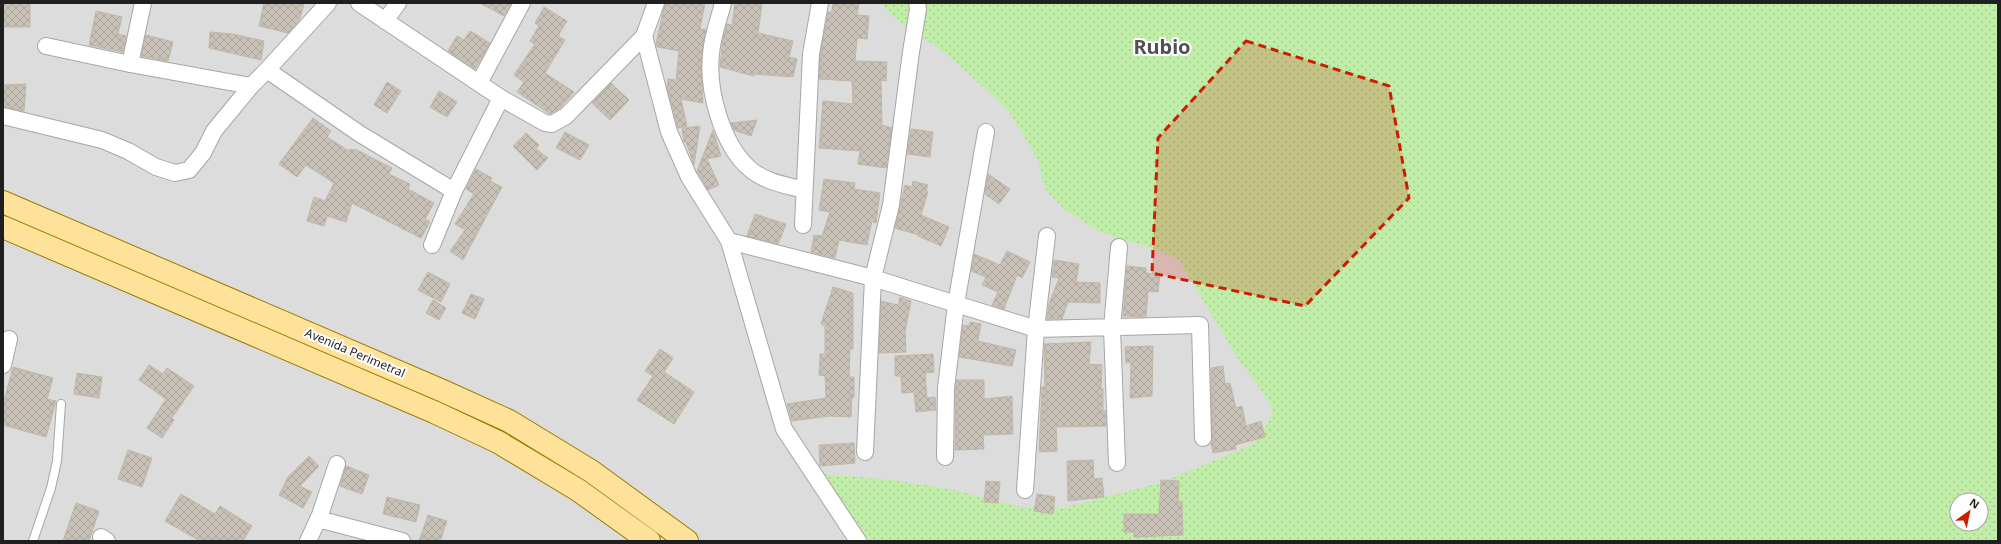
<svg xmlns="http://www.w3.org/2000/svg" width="2001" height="544" font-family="'Noto Sans',sans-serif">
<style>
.residential{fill:#dddcdc;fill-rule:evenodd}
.grass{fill:url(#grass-dots);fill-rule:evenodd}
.building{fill:url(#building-cross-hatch);stroke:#c3b6a6}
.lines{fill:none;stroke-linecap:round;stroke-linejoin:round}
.lane-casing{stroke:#a6a6a6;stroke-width:10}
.street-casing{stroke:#a6a6a6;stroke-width:18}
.primary-casing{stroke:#997c00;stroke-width:24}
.lane{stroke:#fff;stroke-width:8}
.street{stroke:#fff;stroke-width:16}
.primary{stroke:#ffe29a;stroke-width:22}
.marked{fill:#cd1d00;fill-opacity:0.2;stroke:#cd1d00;stroke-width:3;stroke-dasharray:8 5;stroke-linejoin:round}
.labels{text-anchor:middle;stroke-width:4;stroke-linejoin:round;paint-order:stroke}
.street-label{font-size:12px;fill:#1f1f1f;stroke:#fff}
.town-label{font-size:20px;font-weight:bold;fill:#525252;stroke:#fff}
</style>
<defs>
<pattern id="grass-dots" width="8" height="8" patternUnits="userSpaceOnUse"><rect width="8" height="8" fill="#c0eda7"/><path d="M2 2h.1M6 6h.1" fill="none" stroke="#a5cb8f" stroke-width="1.8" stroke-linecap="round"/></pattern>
<pattern id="building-cross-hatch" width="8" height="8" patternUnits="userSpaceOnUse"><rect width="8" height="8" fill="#c8c1b7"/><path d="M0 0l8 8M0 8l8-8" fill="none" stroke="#aba59d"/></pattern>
</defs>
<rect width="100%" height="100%" fill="#f0eee4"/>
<path class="residential" d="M3,3h1995v538h-1995zM1957,500h24v24h-24z"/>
<path class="grass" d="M881,3h1117v538h-1129l-46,-67 70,6 56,9 72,18 42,1 100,-26 91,-38 11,-16 8,-18 -14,-23 -19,-25 -61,-102 -22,-10 -57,-18 -37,-24 -18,-19 -7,-29 -28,-47 -22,-22 -44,-39 -52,-36zM1957,500h24v24h-24z"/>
<path class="building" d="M3,3h27v24h-27z
M264,3h40l-4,16 -12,14 -29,-7z
M480,3h31l-7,13z
M665,3h40l-5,26 6,1 -5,38 2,35 -22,-4 6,27 -9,2 -11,-41 1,-8 8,1 3,-29 -22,-4 -1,-3z
M735,3l27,1 -4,29 35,8 -4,16 8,2 -4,18 -39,-3v2l-34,-9 3,-30 4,-13 5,1z
M833,3h26l-2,12 12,1 -2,23 -10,-1 -2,23 32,1 -1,19 -5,-1 1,45 10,3 -6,40 -28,-4 2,-13 -41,-3 4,-47 30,3 -1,-23 -33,-2 1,-24 8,-43h4z
M544,7l23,14 -9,15 7,4 -20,33 29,19 -14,16 -10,6 -33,-22 7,-10 -10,-7 21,-31 -5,-3 9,-15 -4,-3z
M96,11l26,6 -4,17 8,2 -3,16 -34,-7z
M470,31l20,12 -15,26 -27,-18 9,-15 7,4z
M210,32l23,2 31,7 -3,19 -52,-12z
M146,35l27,7 -5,19 -27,-5z
M387,82l14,9 -14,22 -13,-8z
M611,83l18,17 -19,20 -18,-17z
M26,84l-2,27 -21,-4v-22z
M439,91l18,11 -10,15 -17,-10z
M313,118l18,13 -4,6 22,14 2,-2 3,1 1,-1 37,19 -3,6 21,10 -2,5 26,14 -9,16 5,3 -9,16 -69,-35 -6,19 -19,-6 -3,10 -17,-5 7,-24 11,4 9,-18 -28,-18 -9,12 -18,-13z
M757,120l-6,16 -17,-6 -3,-7z
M700,126l-6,39 -8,-23h-2l-2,-14z
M911,129l22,3 -3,25 -23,-3z
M713,130l8,26 -14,3 12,26 -11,5 -11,-19z
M565,132l24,13 -9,15 -24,-12z
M526,133l13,12 -3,4 12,9 -11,12 -24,-24z
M476,169l16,9 -2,3 12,6 -39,73 -13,-9 15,-21 -10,-6 19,-30 -8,-5z
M988,174l22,15 -11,15 -14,-10z
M824,179l31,4 -1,6 26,4 -4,30 -4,-2 -5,24 -28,-5 -4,18 -24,-6 3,-17 8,1 8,-24 -11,-2z
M913,181l15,4 -2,6 2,1 -7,23 28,12 -8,19 -23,-10 1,-1 -24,-7 10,-43 7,2z
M755,214l31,10 -8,20 -31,-8z
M1007,251l23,11 -8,16 -5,-3 -13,34 -12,-4 6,-13 -16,-7 4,-8 -15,-6 3,-17 26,11z
M1054,260l25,4 -3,18 24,1v20l-32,-1 -6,17h-15l2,-15 10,-26 -7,-1z
M1127,266l19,2v5l14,1 -2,18 -10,-1 -2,26 -23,-1z
M428,272l22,12 -9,18 -23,-12z
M833,287l20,6v56h-3l-1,28h5v20h-2l-1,20 -22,-1 -37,5 -5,-17 39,-6 -1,-22 -6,-1 1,-21h5v-28l-4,-2z
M471,294l13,5 -9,20 -13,-6z
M900,297l11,4 -6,31 1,20 -27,1 2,-52 17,4z
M433,300l13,8 -7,12 -13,-7z
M970,322l11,2 -3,17 38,9 -4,16 -53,-9 4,-32 6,1z
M1091,342l-2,22 13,1 -1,24h2v22h3v15l-50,1 1,24 -18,1 3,-65h3l-1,-43z
M1153,346l-1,50 -22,2 1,-36 -5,1 -1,-16z
M660,349l13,9 -9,14 30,20 -20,32 -37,-24 16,-24 -8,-5z
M933,354l1,18 -9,1 2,25 8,-1 1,13 -20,2 -2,-20 -12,1 -1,-17h-6v-20z
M149,365l14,9 4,-6 27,18 -22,32 2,2 -12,18 -15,-10 19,-29 -27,-19z
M1223,366l2,18 5,-1 6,25 6,-2 4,20 15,-5 4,16 -30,8 1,4 -23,4 -2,-10v-75z
M13,367l40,11 -6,21 9,2 -10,36 -43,-12v-20z
M77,373l25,4 -3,21 -25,-4z
M956,380h28v19l28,-3 1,38 -30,1 1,14 -29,1z
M854,443l1,20 -35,3 -1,-21z
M128,450l24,8 -10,29 -24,-8z
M309,456l10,10 -19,20 12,6 -9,16 -24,-13 9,-18z
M1093,460l1,19 8,-1 2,19 -36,4 -1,-40z
M346,466l23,9 -7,19 -22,-8z
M1161,480l18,1 -1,21 4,-1 1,34 -49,2v-5h-10v-18h35z
M986,481l14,1 -2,21 -14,-1z
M181,494l34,20 5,-8 32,20 -9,15h-43l-35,-20z
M1037,494l18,3 -2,17 -19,-3z
M387,497l33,8 -4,17 -33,-8z
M76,503l23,8 -10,30h-26z
M428,515l19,6 -7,20h-21z"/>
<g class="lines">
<g class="lane-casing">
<path id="lane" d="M33,541l18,-53 6,-27 4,-57"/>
</g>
<g class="street-casing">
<path id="street" d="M359,3l142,95 44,25 7,1 14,-8 78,-80
M656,3l-12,33 25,96 20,45 40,64 55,188 74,112
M723,3c-4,16 -11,34 -12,51 -4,36 11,91 39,115 15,13 36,16 54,21
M385,21l13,-18
M46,46l84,18 121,22
M130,64l13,-61
M267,70l93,64 94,57
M479,83l43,-80
M3,116l99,24 26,11 28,16 19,6 14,-3 14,-17 11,-22 37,-45 16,-16 61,-67
M803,225l8,-171 9,-51
M729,241l144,37 163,51 164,-4 3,113
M432,245l22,-54 47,-93
M3,365l6,-26
M865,452l8,-174 18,-73 20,-153 7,-43 -1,-6
M945,457l1,-69 10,-84 30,-172
M1117,463l-5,-135 7,-81
M1025,490l11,-161 11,-93
M318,519l84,22
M101,537l6,4
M308,541l12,-26 17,-51"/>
</g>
<g class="primary-casing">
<path id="primary" d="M3,202l440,189 66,30 82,50 96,70
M3,227l431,185 64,30 80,48 71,51"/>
</g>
<use href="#lane" class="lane"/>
<use href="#street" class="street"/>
<use href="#primary" class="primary"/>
</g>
<path class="marked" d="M1246,41l143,45 20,112 -104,108 -153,-33 6,-135z"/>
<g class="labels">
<g class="street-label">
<text transform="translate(355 353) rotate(23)" y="4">Avenida Perimetral</text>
</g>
<g class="town-label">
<text x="1162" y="54">Rubio</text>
</g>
</g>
<rect width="2001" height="544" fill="none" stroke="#1f1f1f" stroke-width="8"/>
<g transform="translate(1969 512) rotate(33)"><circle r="19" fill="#ffffff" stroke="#a5a5a5"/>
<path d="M0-3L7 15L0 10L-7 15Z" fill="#cd1d00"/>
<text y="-6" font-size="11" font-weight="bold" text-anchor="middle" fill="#1f1f1f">N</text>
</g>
</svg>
